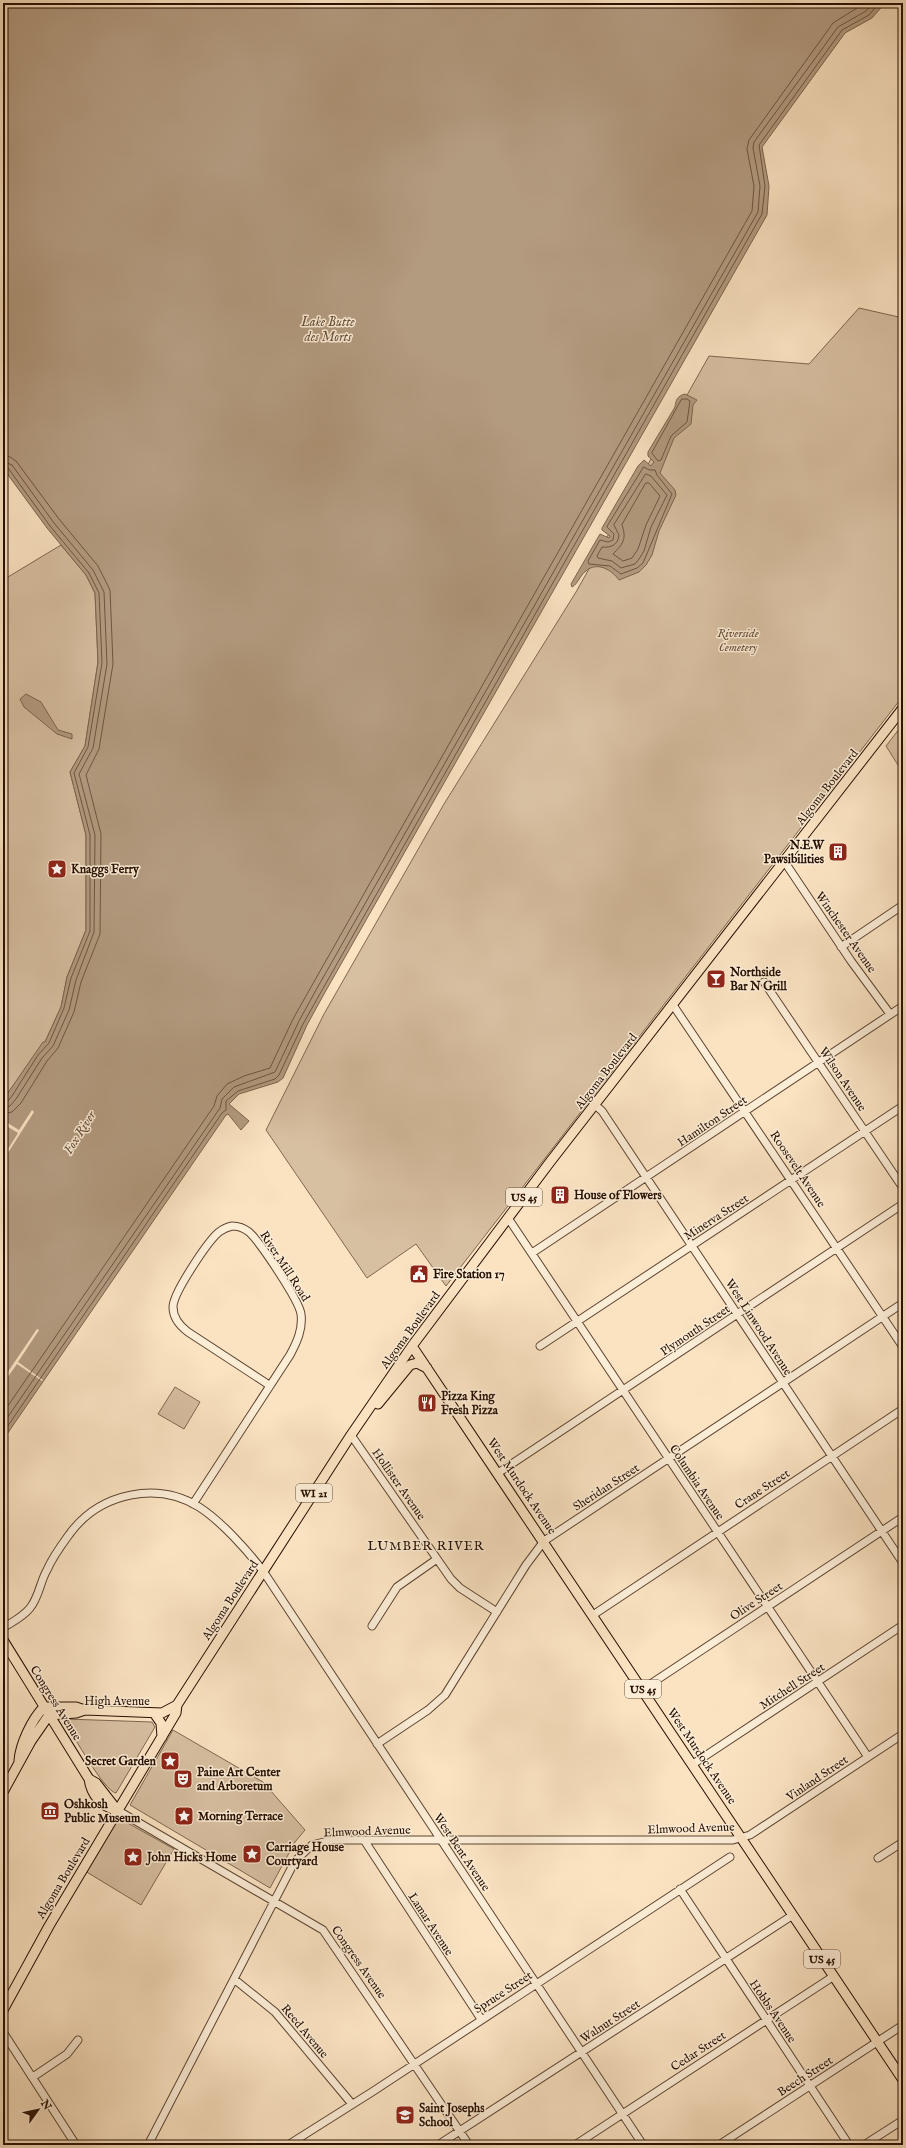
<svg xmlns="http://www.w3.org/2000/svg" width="906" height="2148" font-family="'IM FELL English',serif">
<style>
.green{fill:#d7bfa1;stroke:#7f6750}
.water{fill:#b39b80;stroke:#7b634d}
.pier{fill:#fbe3c2}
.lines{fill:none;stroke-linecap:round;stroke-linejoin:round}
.shore{stroke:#6d5540;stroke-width:1}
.minor-casing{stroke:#5c4430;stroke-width:9}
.major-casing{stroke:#270f00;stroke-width:11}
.minor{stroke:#fcedd7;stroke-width:7}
.major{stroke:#fbe3c2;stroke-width:9}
.labels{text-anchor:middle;stroke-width:3;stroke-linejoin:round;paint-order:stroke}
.shield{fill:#fcedd7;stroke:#675240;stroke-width:1}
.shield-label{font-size:11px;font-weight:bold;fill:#270f00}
.park-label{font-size:12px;font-style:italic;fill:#654d38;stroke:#fcedd7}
.street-label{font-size:12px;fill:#270f00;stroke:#fcedd7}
.poi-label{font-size:12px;font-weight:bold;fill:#270f00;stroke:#fcedd7;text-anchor:start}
.water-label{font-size:13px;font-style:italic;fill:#664e3a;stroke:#fcedd7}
.neighbourhood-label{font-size:13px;letter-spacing:1px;fill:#270f00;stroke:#fcedd7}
</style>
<rect width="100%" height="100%" fill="#fbe3c2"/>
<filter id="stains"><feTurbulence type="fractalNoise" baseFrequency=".005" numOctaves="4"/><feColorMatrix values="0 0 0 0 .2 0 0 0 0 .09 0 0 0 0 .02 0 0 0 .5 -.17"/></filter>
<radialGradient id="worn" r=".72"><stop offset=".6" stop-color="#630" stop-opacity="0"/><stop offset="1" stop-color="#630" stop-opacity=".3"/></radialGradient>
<path class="green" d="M859,308l44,10v378l-457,590 -30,-42 -49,34 -101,-148 58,-116 120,-210 132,-212 133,-236 100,8z
M61,545l25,30 9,18 3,69 -13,84 -15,26 16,63v95l-19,47 -6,30 -16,35 -42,58v-520z
M903,724v49l-17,-27z
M175,1387l25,15 -16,27 -26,-15z
M66,1719l86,3 3,5 -39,66c-12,-2 -43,-58 -51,-71z
M173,1730l90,52 42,48 -10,12 -25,46 -140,-83z
M117,1817l57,32 -33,56 -56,-34z"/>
<path class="water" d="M3,3h882l-13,15 -27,15 -83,114 7,39 -2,29 -443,779 -17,31 -24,53 -5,4 -39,12 -10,10 20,17 -8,9 -13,-16 -2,1 -223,325v-340l40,-58h2l16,-35 6,-30 19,-47v-95l-16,-63 15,-26 13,-84 -3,-69 -9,-18 -39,-47 -44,-60z
M685,394l12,6 -4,5 -2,19 -17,14 -14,35 15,17 1,5 -17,36 -7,24 -6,10 -7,7 -20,8c-7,-10 -22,-19 -33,-9 -6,4 -8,13 -14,16l-1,-3 29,-50 9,4 1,-2 -8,-6v-2l36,-62 6,-6 7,6 3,-4 -6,-6v-4l27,-45c1,-7 2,-11 10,-13z
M26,694l15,8 17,28 14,4v5l-15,-5 -33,-27 -4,-8z"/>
<path class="pier" d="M32,1110l2,2 -30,47 -1,-2 15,-24 -15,-9v-4l16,10z
M37,1329l2,1 -21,32 25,18 -1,1 -25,-17 -14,20v-5z"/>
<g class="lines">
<path class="shore" d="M682,399h5l3,2 -3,21 -16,14 -10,24 -3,1 -6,-8z
M3,455l7,2 6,4 43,58 39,47 12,24 3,74 -14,85 -13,26 15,59 -1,100 -19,48 -7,30 -16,36 -11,13 -26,42 -9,9 -9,2
M3,461l9,4 42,58 39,47 11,22 3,72 -14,84 -14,26 16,61 -1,97 -18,48 -7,30 -16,36 -11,12 -26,41 -6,7 -7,2
M3,466l5,2 42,58 39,47 10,20 3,70 -14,84 -14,26 16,62v96l-19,47 -7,30 -15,35 -11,12 -26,41 -5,6 -4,1
M644,467l5,3h6l2,5 15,19 -29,69 -6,5 -16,6 -11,-8 -21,-2 -1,-3 12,-21 8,2 5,-2 1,-6 -7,-7z
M646,474l5,2 16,19 -16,32 -7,24 -5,8 -4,5 -14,4 -9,-7 -14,-3 -1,-2 5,-9c9,1 16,-2 17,-12l-5,-10z
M646,483h3l11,13 -14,29 -8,24 -6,9 -9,3 -10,-7c10,-10 14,-15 9,-29z
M3,1413l211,-307 3,-10 10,-12 17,-8 26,-8 23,-49 18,-32 441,-776 2,-25 -7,-37 2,-9 84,-117 32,-20
M3,1424l217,-316 2,-9 12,-12 41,-15 24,-51 17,-31 442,-778 2,-26 -7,-38 1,-6 84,-115 28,-16 7,-8
M3,1433l219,-320 4,-3v-9l12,-10 37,-12 4,-4 24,-51 18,-32 441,-778 3,-28 -6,-41 83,-115 27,-15 10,-12"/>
<g class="minor-casing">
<path id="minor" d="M784,861l67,100 39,53
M841,947l62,-42
M764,982l139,206
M673,1005l230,342
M595,1105l7,6 301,452
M508,1218l360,539
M532,1253l371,-247
M540,1346l363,-240
M351,1435l100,144 9,9 37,24
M498,1473l405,-269
M193,1504l97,-149c7,-13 13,-26 11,-41 -2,-14 -41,-72 -52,-82 -5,-4 -10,-6 -17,-6 -5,1 -9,3 -13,6 -11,9 -46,61 -46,75 0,11 7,19 15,25l81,53
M593,1615l310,-206
M372,1626l25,-39 40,-28
M3,1628c9,-6 20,-11 27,-20 9,-11 10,-26 17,-38 6,-14 16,-27 24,-38 30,-39 86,-51 128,-25 22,14 48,43 64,64l380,574
M643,1689l260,-172
M377,1744l51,-34 17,-15 81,-130 18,-24 359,-238
M693,1764l210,-139
M117,1810l206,120 146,215
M364,1840l117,179
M878,1858l25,-16
M680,1889l169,256
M234,1979l41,33 77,92
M3,2032l73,113
M33,2077l34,-23 11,-14
M148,2145l147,-284 17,-16 20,-5h401l17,-5 153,-101
M288,2145l84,-53 358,-235
M438,2145l355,-230
M575,2145l259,-169
M719,2145l184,-120
M864,2145l39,-25"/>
</g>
<g class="major-casing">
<path id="major" d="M412,1346l491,734
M378,1404l32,-39 7,-2 10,5
M3,1640l86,139c2,15 12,28 28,31
M154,1713l7,10 1,14
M49,1715l27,-2 9,-3 77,3 15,-8
M19,1761c1,-17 13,-42 25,-54h32l9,3
M89,1779l7,4 21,27
M3,1792l28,-51 18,-26
M3,2010l46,-84 127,-213 1,-8 174,-270 61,-89 138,-184 353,-454"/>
</g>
<use href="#minor" class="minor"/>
<use href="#major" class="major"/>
</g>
<defs>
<g id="building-square" transform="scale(1)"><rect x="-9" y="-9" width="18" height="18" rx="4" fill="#8f2418" stroke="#fcedd7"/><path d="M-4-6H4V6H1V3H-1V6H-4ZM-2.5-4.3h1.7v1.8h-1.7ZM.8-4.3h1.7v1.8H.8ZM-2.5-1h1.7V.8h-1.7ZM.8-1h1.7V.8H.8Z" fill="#fff"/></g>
<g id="sight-square" transform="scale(1)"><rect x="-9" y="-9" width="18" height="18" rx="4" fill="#8f2418" stroke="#fcedd7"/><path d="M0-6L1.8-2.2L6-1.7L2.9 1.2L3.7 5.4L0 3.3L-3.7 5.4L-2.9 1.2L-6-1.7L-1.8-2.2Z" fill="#fff"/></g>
<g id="bar-square" transform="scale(1)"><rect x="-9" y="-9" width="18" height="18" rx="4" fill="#8f2418" stroke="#fcedd7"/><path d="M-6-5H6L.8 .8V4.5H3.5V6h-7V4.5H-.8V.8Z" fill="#fff"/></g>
<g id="civic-square" transform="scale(1)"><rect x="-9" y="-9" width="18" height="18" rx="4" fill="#8f2418" stroke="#fcedd7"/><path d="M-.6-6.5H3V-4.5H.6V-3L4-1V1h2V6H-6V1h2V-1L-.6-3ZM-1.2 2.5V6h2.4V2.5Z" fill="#fff"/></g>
<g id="restaurant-square" transform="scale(1)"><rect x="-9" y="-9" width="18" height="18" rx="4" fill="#8f2418" stroke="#fcedd7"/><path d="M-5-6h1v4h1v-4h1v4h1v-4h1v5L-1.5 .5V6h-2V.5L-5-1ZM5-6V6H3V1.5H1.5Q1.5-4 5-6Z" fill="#fff"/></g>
<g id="theatre-square" transform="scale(1)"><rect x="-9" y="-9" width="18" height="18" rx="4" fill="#8f2418" stroke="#fcedd7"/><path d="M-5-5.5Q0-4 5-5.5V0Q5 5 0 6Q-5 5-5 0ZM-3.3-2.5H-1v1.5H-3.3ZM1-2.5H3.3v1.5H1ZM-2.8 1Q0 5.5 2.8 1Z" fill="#fff"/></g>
<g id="museum-square" transform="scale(1)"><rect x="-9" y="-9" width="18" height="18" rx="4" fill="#8f2418" stroke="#fcedd7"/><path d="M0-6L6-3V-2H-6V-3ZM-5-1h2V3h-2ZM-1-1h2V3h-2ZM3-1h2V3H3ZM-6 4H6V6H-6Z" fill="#fff"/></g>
<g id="school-square" transform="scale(1)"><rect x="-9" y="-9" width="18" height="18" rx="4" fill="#8f2418" stroke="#fcedd7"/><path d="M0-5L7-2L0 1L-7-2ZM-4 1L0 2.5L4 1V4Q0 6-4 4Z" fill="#fff"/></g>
</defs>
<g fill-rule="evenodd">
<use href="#building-square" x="838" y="852"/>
<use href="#sight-square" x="57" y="869"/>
<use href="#bar-square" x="716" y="979"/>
<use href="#building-square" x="560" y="1195"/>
<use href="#civic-square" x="419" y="1274"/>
<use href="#restaurant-square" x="427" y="1403"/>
<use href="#sight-square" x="170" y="1761"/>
<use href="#theatre-square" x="183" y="1779"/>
<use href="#museum-square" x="50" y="1811"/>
<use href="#sight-square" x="184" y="1816"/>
<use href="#sight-square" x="252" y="1854"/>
<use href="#sight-square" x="133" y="1857"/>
<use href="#school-square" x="405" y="2115"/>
</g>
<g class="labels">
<g class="shield">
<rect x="506" y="1188" width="36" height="18" rx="3"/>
<rect x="296" y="1484" width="36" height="18" rx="3"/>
<rect x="625" y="1680" width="36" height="18" rx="3"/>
<rect x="804" y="1950" width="36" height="18" rx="3"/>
</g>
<g class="shield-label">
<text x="524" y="1201">US 45</text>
<text x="314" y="1497">WI 21</text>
<text x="643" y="1693">US 45</text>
<text x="822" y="1963">US 45</text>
</g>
<g class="park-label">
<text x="738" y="637">Riverside<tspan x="738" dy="14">Cemetery</tspan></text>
</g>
<g class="street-label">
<text transform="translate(827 787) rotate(-52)" y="4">Algoma Boulevard</text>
<text transform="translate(846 932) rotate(55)" y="4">Winchester Avenue</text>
<text transform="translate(606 1071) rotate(-52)" y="4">Algoma Boulevard</text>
<text transform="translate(843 1079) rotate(56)" y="4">Wilson Avenue</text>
<text transform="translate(712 1121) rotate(-34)" y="4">Hamilton Street</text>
<text transform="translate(798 1169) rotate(56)" y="4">Roosevelt Avenue</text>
<text transform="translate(716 1217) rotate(-33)" y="4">Minerva Street</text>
<text transform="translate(285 1266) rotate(57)" y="4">River Mill Road</text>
<text transform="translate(759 1327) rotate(57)" y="4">West Linwood Avenue</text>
<text transform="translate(410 1330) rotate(-54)" y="4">Algoma Boulevard</text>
<text transform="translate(695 1330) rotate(-34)" y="4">Plymouth Street</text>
<text transform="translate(697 1482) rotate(56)" y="4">Columbia Avenue</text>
<text transform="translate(399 1484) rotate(55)" y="4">Hollister Avenue</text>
<text transform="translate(522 1486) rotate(56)" y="4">West Murdock Avenue</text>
<text transform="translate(606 1487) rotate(-33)" y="4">Sheridan Street</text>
<text transform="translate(762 1489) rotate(-33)" y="4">Crane Street</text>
<text transform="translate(230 1600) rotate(-57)" y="4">Algoma Boulevard</text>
<text transform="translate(756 1601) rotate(-33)" y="4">Olive Street</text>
<text transform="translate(792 1686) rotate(-33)" y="4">Mitchell Street</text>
<text x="117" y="1705">High Avenue</text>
<text transform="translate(56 1703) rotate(58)" y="4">Congress Avenue</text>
<text transform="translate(702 1756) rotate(56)" y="4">West Murdock Avenue</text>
<text transform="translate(817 1778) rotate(-34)" y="4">Vinland Street</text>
<text transform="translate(691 1828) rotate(-2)" y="4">Elmwood Avenue</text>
<text transform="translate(367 1831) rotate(-2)" y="4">Elmwood Avenue</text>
<text transform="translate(462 1852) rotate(56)" y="4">West Bent Avenue</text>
<text transform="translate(63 1878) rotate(-59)" y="4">Algoma Boulevard</text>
<text transform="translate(431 1924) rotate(57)" y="4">Lamar Avenue</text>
<text transform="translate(359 1962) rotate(55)" y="4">Congress Avenue</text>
<text transform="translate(503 1992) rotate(-33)" y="4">Spruce Street</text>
<text transform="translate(773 2011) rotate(56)" y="4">Hobbs Avenue</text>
<text transform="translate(610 2021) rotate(-33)" y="4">Walnut Street</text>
<text transform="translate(305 2031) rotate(50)" y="4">Reed Avenue</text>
<text transform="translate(698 2051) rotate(-33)" y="4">Cedar Street</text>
<text transform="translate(805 2076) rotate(-33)" y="4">Beech Street</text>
</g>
<g class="poi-label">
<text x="824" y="849" text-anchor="end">N.E.W<tspan x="824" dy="14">Pawsibilities</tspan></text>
<text x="71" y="873">Knaggs Ferry</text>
<text x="730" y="976">Northside<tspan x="730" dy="14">Bar N Grill</tspan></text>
<text x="574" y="1199">House of Flowers</text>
<text x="433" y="1278">Fire Station 17</text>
<text x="441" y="1400">Pizza King<tspan x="441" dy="14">Fresh Pizza</tspan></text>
<text x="156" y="1765" text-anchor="end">Secret Garden</text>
<text x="197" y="1776">Paine Art Center<tspan x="197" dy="14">and Arboretum</tspan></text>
<text x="64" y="1808">Oshkosh<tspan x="64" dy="14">Public Museum</tspan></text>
<text x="198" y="1820">Morning Terrace</text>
<text x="266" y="1851">Carriage House<tspan x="266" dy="14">Courtyard</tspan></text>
<text x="147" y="1861">John Hicks Home</text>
<text x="419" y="2112">Saint Josephs<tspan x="419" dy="14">School</tspan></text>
</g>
<g class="water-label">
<text x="328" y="326">Lake Butte<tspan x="328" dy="15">des Morts</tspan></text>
<text transform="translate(79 1132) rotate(-58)" y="5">Fox River</text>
</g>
<g class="neighbourhood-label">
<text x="426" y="1550">LUMBER RIVER</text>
</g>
</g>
<rect width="906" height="2148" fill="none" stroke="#fbe3c2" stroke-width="16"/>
<rect x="4" y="4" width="898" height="2140" fill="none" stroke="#270f00" stroke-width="2"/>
<rect x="8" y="8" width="890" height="2132" fill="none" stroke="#270f00"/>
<g transform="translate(38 2110) rotate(57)" stroke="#fcedd7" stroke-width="3" paint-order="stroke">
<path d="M0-3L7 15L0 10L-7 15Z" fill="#270f00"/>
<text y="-6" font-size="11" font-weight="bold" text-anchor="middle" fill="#270f00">N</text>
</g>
<rect width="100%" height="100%" filter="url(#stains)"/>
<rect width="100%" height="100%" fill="url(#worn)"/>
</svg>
